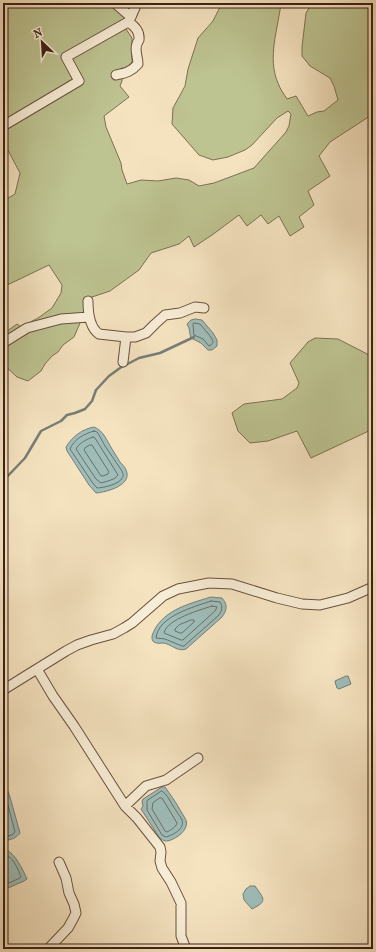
<svg xmlns="http://www.w3.org/2000/svg" width="376" height="952" font-family="'IM FELL French Canon',serif">
<style>
.green{fill:#bdc391;stroke:#7c7152}
.water{fill:#9ebdb9;stroke:#777e77}
.lines{fill:none;stroke-linecap:round;stroke-linejoin:round}
.shore{stroke:#6d6e66;stroke-width:1}
.stream{stroke:#777e77;stroke-width:2.5}
.street-casing{stroke:#6a503f;stroke-width:11}
.street{stroke:#f8edd6;stroke-width:9}
</style>
<rect width="100%" height="100%" fill="#f5e3c0"/>
<filter id="stains"><feTurbulence type="fractalNoise" baseFrequency=".005" numOctaves="4"/><feColorMatrix values="0 0 0 0 .2 0 0 0 0 .09 0 0 0 0 .02 0 0 0 .5 -.17"/></filter>
<radialGradient id="worn" r=".72"><stop offset=".6" stop-color="#630" stop-opacity="0"/><stop offset="1" stop-color="#630" stop-opacity=".3"/></radialGradient>
<path class="green" d="M3,3h131l-5,9 -3,17 6,9v24l-10,10v9l-2,5 9,11 -25,19 2,11 15,36 1,7 5,14 14,-4 17,1 18,-3 13,2 10,6 15,-3 40,-15 32,-36 3,-6 2,-12 -3,-3 -11,7 -25,27 -7,5 -17,7 -15,3 -14,-5 -27,-31 1,-16 12,-22 3,-17 10,-31 15,-17 9,-18h59c-3,26 -14,55 -3,80 2,6 6,11 9,16l9,-3 12,20 9,-4 7,-1 14,-11 -4,-14 -4,-8 -20,-12 -8,-10v-9l4,-34 6,-10h61v111l-43,28 -11,14 11,20 -22,15 6,14 -15,12 5,10 -14,9 -11,-20 -11,8 -7,-9 -14,11 -8,-11 -27,20 -18,12 -5,-11 -10,8 -28,9 -12,17 -29,21 -21,7 -5,16 -10,23 -11,8 -5,7 -6,4 -7,8 -4,7 -13,10 -11,-4 -14,-13v-30l14,-10 4,3 17,-9 14,-10 9,-15 1,-8 -13,-20 -46,22v-86l12,-7 5,-21 -17,-32z
M315,338l23,1 35,18v72l-62,29 -14,-27 -29,10 -18,2 -12,-12 -6,-18 12,-9 38,-5 15,-11 2,-5 -9,-20 18,-21z"/>
<path class="water" d="M195,319l7,1 11,13 4,7v6l-5,4h-4l-7,-7 -10,-5 -1,-4 -1,-6 -2,-4 4,-4z
M94,427c10,4 13,14 18,22 3,4 5,9 8,13 2,2 5,5 6,8 7,15 -19,22 -30,23l-7,-8 -22,-34 -1,-4c6,-10 16,-18 28,-20z
M211,597l11,1c6,7 5,12 0,19l-36,32c-8,3 -14,-4 -22,-6 -3,0 -7,1 -10,-1 -2,-1 -2,-3 -2,-6 8,-25 36,-32 59,-39z
M346,676h2l3,8 -12,5 -2,-1 -2,-6v-1z
M3,786l4,3 3,8 10,36c-4,6 -11,7 -17,8z
M162,787h3c5,7 10,14 14,21 2,4 5,8 7,12 3,8 -6,16 -13,19 -6,3 -9,3 -14,-2l-18,-28 2,-3 -1,-5 1,-2z
M6,850c9,3 17,20 21,29l-3,2 -16,7 -2,-1 -3,-4v-32z
M250,886h5c9,13 13,15 -3,23l-8,-9 -1,-6 3,-5z"/>
<g class="lines">
<path class="shore" d="M194,323l6,1c3,4 13,14 13,18 0,1 -1,2 -2,3l-2,1 -6,-7 -9,-4 -1,-10z
M94,431l3,1 2,3 6,11 17,25c1,3 2,5 0,7 -2,6 -19,10 -25,10l-5,-6 -22,-33c4,-10 14,-15 24,-18z
M93,437l2,1 23,37c-3,5 -11,6 -17,8l-5,-4 -20,-30c3,-6 11,-10 17,-12z
M90,445h2l17,27 -1,2 -5,2h-2l-17,-26 1,-2z
M211,601l9,1c3,5 2,8 -1,13l-35,31h-2l-17,-7 -9,-1c2,-22 38,-31 55,-37z
M212,606l5,1 -2,4 -32,29h-2l-17,-7c3,-14 36,-23 48,-27z
M191,620h3v2l-12,11h-2l-5,-2v-2l4,-4z
M3,791l3,7 9,34 -3,3 -9,2
M162,791c5,3 8,10 11,15 3,5 7,10 9,14 3,9 -9,15 -16,17l-4,-2 -15,-25v-9z
M160,798h2l15,25c-1,4 -6,7 -10,9l-2,-1 -13,-22 1,-6z
M3,855c9,-1 15,14 18,22l-1,1 -11,5 -6,-2"/>
<path class="stream" d="M3,481l22,-23 16,-27 20,-10 6,-6 8,-2 10,-4 7,-8 4,-11 13,-14 11,-8 19,-10 21,-5 34,-16"/>
<g class="street-casing">
<path id="street" d="M115,3l16,14
M116,75c9,-2 15,-3 22,-11 0,-8 -5,-16 1,-24 1,-9 -4,-14 -11,-18
M3,126l76,-45 -13,-24 62,-35 3,-5 6,-14
M88,301c0,11 1,26 11,33l27,3h9l11,-4 9,-9 10,-9 15,-2 15,-6 9,1
M3,343l24,-15 34,-9 28,-2
M123,362l3,-25
M37,669l16,27 21,30 51,80 12,12 23,29 1,5 -1,9 2,7 9,14 10,21v33l5,13
M3,690l63,-39 11,-6 14,-5 22,-6 11,-6 8,-5 31,-27 15,-7 31,-6 23,1 45,14 25,6 18,1 28,-7 25,-11
M125,806l21,-20 20,-6 32,-22
M48,949l20,-21 5,-9 3,-6 -2,-9 -5,-11 -3,-15 -7,-16"/>
</g>
<use href="#street" class="street"/>
</g>
<rect width="376" height="952" fill="none" stroke="#f5e3c0" stroke-width="16"/>
<rect x="4" y="4" width="368" height="944" fill="none" stroke="#3c1f14" stroke-width="2"/>
<rect x="8" y="8" width="360" height="936" fill="none" stroke="#3c1f14"/>
<g transform="translate(42 42) rotate(335)" stroke="#f8edd6" stroke-width="3" paint-order="stroke">
<path d="M0-3L7 15L0 10L-7 15Z" fill="#3c1f14"/>
<text y="-6" font-size="11" font-weight="bold" text-anchor="middle" fill="#3c1f14">N</text>
</g>
<rect width="100%" height="100%" filter="url(#stains)"/>
<rect width="100%" height="100%" fill="url(#worn)"/>
</svg>
